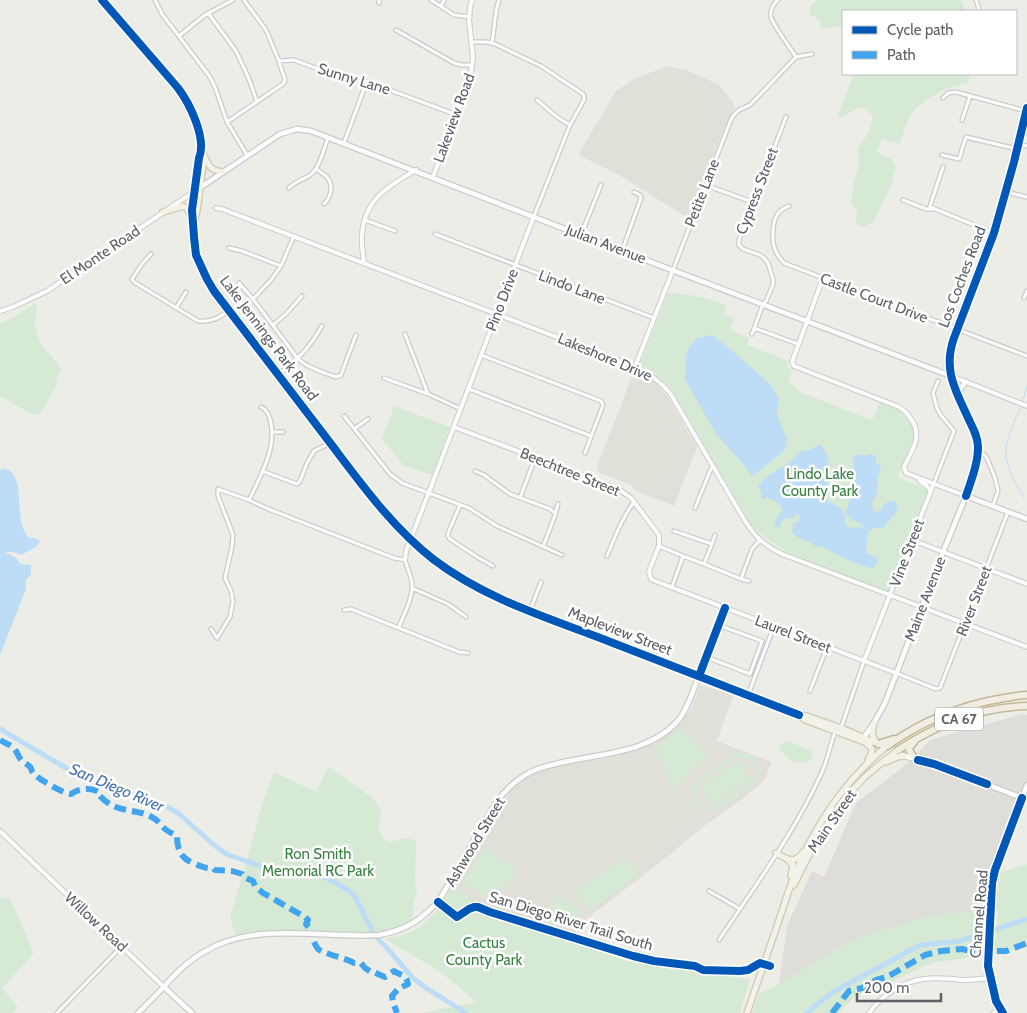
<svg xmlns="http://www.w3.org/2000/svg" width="1027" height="1013" font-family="Cabin,sans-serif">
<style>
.industrial{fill:#deddd9}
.education{fill:#e0dfd8}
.green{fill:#d6e9d5;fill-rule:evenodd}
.water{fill:#bddcf6}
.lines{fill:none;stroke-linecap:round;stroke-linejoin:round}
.stream{stroke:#bddcf6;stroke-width:1}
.river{stroke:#bddcf6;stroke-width:5}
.minor-casing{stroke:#cacbca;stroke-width:5.5}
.tertiary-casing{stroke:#cacbca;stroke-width:6}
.secondary-casing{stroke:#cacbca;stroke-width:7}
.primary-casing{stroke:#d4ceb7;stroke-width:8}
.motorway-casing{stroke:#c4b896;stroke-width:9}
.minor{stroke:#fcfcfc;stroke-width:3}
.tertiary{stroke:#fcfcfc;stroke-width:4}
.secondary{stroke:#fcfcfc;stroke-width:4.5}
.primary{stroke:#f3f2e9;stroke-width:5}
.motorway{stroke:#f0ede2;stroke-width:6}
.quiet{stroke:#40a5ee;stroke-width:6;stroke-dasharray:12 6;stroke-linecap:butt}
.cycleway-casing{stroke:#fff;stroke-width:11}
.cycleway{stroke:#0057b8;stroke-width:8}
.labels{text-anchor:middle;stroke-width:5;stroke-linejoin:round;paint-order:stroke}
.shield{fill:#fff;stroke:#8e9094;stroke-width:1}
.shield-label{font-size:14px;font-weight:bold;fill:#5d6166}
.street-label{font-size:15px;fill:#5d6166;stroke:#fff}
.park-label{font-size:15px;fill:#388240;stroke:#fff}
.water-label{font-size:16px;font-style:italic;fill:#4673ae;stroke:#fff}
</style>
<rect width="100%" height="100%" fill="#edede8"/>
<path class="industrial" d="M1022,714l5,1v85h-1l-27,73 -1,37 -68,5 -77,25 -74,44 8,-58 25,-55 12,6 32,-74 51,-39 23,-24z"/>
<path class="education" d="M668,66l21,5 30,14 13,16 3,6 -10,19 -37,92 -69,-43 -41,-20 38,-64 20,-13z
M634,371l21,11 12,14 30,51 -23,59 -40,-16 -3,-5 -34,-13v-5z
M700,686l9,1 24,9 -16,45 55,21 -8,19 -31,25 -26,18 -58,47 -55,42 -8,7 -12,14 -85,-26 -38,-20 49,-84 16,-19 21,-13 20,-6 56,-10 43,-13 22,-17 14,-19z"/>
<path class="green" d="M817,0h143l7,11h-124v17l-5,-2 -15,3 -3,-3 1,-4 -5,-5 -6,-2c0,-8 1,-11 7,-15z
M854,74h117l-4,9c-20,3 -47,17 -58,35 -4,7 -6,18 -9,26l-18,-5 -5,13 14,7 5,8 -4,16 -19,39 -10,5 -7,-4 1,-12 -6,-8 2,-18 7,-25 -3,-11 11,-15 5,-18 -7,-7 -7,-2 -19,12 -2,-5z
M668,293c24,1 36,4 58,12l-2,9 10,4 -4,12 19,8 -2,7 41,16 -2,6 6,2 -4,13 8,5 2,4 73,29 3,-3 6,-15 23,9 4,4 7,15v7l-12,28 -4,12 31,13 -40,102c-21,-8 -41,-16 -62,-24 -31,-12 -54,-19 -77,-45l-78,-133c-10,-13 -17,-18 -32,-25z
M37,303l-2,22 5,17 22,28 -5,8 -1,8 -16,28h-9l-31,-18v-73c14,-4 24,-14 37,-20z
M394,406l56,21 -18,48 -28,-9 -22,-27z
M680,728l26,24 1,3 -2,4 -33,29 -4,-1c0,-5 0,-12 -2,-17 -3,-8 -10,-15 -8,-24z
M788,741l22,9 3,7 -1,3c-13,7 -26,0 -33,-12l1,-4z
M740,751l1,2c7,0 13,3 16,10 3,4 3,10 0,15 -4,8 -32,26 -41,31 -18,6 -31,-9 -22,-25zM738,757c11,-1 22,8 16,19 -3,5 -39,30 -44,31 -5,1 -11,-2 -13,-6 -3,-5 -2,-10 0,-15z
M738,761l12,17 -37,26 -12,-16z
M328,766l43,31c14,15 10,15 8,33l5,9 5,3 18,-4 7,2 2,2 -1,40 2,11 -3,9 -2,19c-11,7 -21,9 -34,12l-107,-3 -19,2 -16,3 -6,-17 33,-116 11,-30 43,20z
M485,848l31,22 -20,32 -33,-19 19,-32z
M626,857l13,18 -50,36 -14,-19z
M1027,864v83l-33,7 4,-44 1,-37z
M451,888l38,20 83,26 -4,6 59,21 123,18 -10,34h-319l55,-11 -19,-17 -23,-17 -49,-29c8,-2 16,-3 23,-6 19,-8 34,-27 43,-45z
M0,897l10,2 24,54 -32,35 16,19 -6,6h-12z
M560,897l22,15c-11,17 -26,19 -41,6l14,-20z
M976,911l3,45 -47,7 -43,20 -34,13 -16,17h-87l7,-19 20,-10 74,-44 77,-25z"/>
<path class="water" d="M712,335l17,13 41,36 9,15 -2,15 10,25 -3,12 -32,25 -14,-18 -22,-24 -31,-55v-17l3,-13 9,-11z
M820,444c14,15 8,33 7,52l1,5c7,4 15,6 17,15 1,5 0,7 3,12l9,-1 5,1 2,-2c-5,-6 -15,-5 -18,-13 2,-12 10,-22 9,-36 0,-7 -4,-13 -2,-20l6,-3 5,2 6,-2 6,2v6l5,5 -4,14v11l-5,12 2,7 4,1c5,-6 9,-13 17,-11l3,6 -4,8 -11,13h-10l-5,3 -2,20 1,2 11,5c0,5 -2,8 -6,10l-9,-2 -24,-10 -17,-10 -7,1c-4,-6 -7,-5 -13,-7 -4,-2 -7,-5 -10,-7l1,-9 6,-3 1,-2 -1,-4 -2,-2 -3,4 -12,3 -2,7h-3l-2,-3v-3l8,-11c-6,-11 -8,-7 -15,-13l-6,2 -1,-8 -3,-5 8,-9 24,-15 12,-11 8,-1z
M5,468c24,11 6,51 24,70h6l5,3 -4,6 -15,8 -8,-3h-8l11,6 5,6 10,1v9l-5,6v9l-26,66v-185z"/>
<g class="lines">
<path class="stream" d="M1023,400l4,-14
M1020,408c-6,16 -18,36 -13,54 3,12 11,24 17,36"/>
<path class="river" d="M0,729l66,39 21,10 23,11 43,12 13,5 12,7 36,32 12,9 37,13 29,7h22l15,5 19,11 8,8 18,37 13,13 25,29 14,11 40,25
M806,1013l27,-21 87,-47 40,-4 67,-22"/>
<g class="minor-casing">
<path id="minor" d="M155,0l7,14 48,63 5,10 12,35 20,33
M431,0l23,15 16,2
M778,0c-5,4 -8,10 -7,17 2,8 20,32 25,40
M976,0l3,9 -1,1
M379,3v-3
M441,6l3,-6
M208,13l28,38 13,28 8,23
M396,30l58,33 8,2h10
M179,36l26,-21 28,-15
M471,42h16l8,2 46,22 42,28 1,2v4l-14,25 -36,91
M492,42c3,-14 2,-29 7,-42
M279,61l15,-1 53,20 13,-1 97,36
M943,98l5,-5 8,-1 70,19
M537,100l20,17 13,8
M962,120l8,-24
M227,122l56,-38 2,-4 -6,-19 -13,-31 -22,-30
M344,143l23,-62
M1019,144l8,2
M942,155l17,4 7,-22 51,12
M943,167l-13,39v1l64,26
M316,169c3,2 8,5 11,8 7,9 4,20 -3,27
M705,185l42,15
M289,188c6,-7 14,-8 21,-13 9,-5 14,-27 18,-37
M1006,192l21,5
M903,200l23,9h6
M789,206c-12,4 -15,13 -16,24 0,6 -1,11 1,16 1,7 6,12 10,17l243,93
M365,220l30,11
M435,234l219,84
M581,235l20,-50
M229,248l13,3 39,15
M622,251l19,-53 -1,-3 -6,-3
M151,254l-9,10 -10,15 2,3 64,39c14,1 20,-3 31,-10
M673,270l57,-148 3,-6 6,-6 11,-5 46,-48 16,-3
M239,283l14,16 45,60c10,9 25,13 38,18l5,-2 15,-40
M1024,298l3,-7
M253,299l18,-19 10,-14 13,-30
M176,308l10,-16
M273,325l13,-11 16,-18
M754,328l44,16
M405,334l23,60
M752,334l11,-30 3,-3 7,-16v-6l-5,-16 -4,-5 -4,-3 -17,-6 -4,-4v-5l47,-123
M481,355l120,46 2,4 -18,48
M278,375c21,-17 30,-25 44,-49
M384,378l44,16 33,15
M469,389l122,47
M344,416l46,58 12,9 67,25 28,18 65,29
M354,429l14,-10
M272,432h11
M978,453l7,2 2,3 8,20 3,13 -5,15
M262,471l35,13 3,-3 7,-18 7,-12 16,-8
M475,471l9,4 26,19 40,15 5,4
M934,483l20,-52 -14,-17 -3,-6 -4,-15 5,-12
M520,498l15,-40
M249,500c8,-16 17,-33 21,-50 3,-12 4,-37 -9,-43
M460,505l-12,28v3l2,3 27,18 16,9
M695,508l15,-37 3,-5
M674,531l38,13 -8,20 -21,-8
M712,544l3,-9
M659,546l24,10 -11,31
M543,547l11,-29 4,-14
M607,556c8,-19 15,-38 27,-54
M704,564l37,15
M749,581l-8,-2 11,-30 8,-9
M412,588l36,16 18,13
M344,610l7,-1 108,43 9,1
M530,611l11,-29
M211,629l6,9 13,-21 3,-16 -2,-10 -6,-13 7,-31 1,-12 -15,-39v-7l31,11 17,8 128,50 11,2c2,8 6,15 7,24 1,14 -8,30 -13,43
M706,657l44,17 12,-33 -44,-16
M896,673l40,16 4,-1 68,-176
M810,691l17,-44
M748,695l26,-69
M841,728l23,-67
M709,891l31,18
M719,940c36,-54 76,-108 103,-168 6,-13 8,-27 13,-40
M57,1013l65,-67
M993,1013l7,-5"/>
</g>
<g class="tertiary-casing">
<path id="tertiary" d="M433,177l37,-99 3,-20 -4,-38 1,-12 2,-8
M216,208l6,1 413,158c14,6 25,14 35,26l75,128c11,17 19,24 37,33l245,93
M364,263c-1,-9 -3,-19 -2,-28 2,-35 26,-49 54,-65
M823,278l-31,84 2,4 105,41c7,4 10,8 14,15 9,16 -2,30 -9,45l2,6 60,23
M0,311l13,-4 34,-16 148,-100
M635,367l38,-97
M951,376l76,30
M454,427l156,59 10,4 11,8 28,37v11l-10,25 2,8 4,2 241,92
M919,480l7,5 4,5
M912,540l115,44
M405,560l1,-9 23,-59 105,-276
M864,661l70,-178
M699,676l26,-68
M0,831l164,156 3,-4
M869,1013c13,-18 33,-31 55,-34 12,-2 26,0 39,1 9,0 18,-1 27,-2"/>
</g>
<g class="secondary-casing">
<path id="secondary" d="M198,189l82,-55 17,-5 14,2 311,120 329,125
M959,396l1,-7 6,-7
M966,496l61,23
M862,740l12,-17 11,-20 58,-151 23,-56 11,-35 1,-14 -1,-8c-10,-37 -38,-60 -23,-101l40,-105 20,-71 13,-54
M901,755l33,9 88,34
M167,983c10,-11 21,-22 35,-30 53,-33 118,-14 177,-18 27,-5 43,-15 61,-36l55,-95c10,-14 24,-27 40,-34 46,-18 112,-10 145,-52 9,-12 13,-28 19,-42
M138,1013l26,-26 28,26
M1003,1013l-7,-12 -8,-35 4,-83 3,-13 32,-85"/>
</g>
<g class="primary-casing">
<path id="primary" d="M102,0l72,83 11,16 7,14 5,14 7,32 -7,52 -3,11
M201,152l-2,6 -7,59c3,10 2,22 3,32 2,15 11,30 19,42 35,45 69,90 104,135 24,33 49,69 77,99 30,31 65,56 104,74l300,116 8,1 34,12 40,17
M204,156c6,11 6,14 19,16
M163,212l20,-6 4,2 4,8
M800,715l5,5 65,24
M874,723l-2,11 4,8
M867,744l5,5 -1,5 -3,6
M886,762l11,-5 7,-1
M776,853l11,6 6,6 -2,11
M787,859c8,2 11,0 16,-7
M794,885c18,-38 38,-75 68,-105 11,-11 23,-20 36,-30
M747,1013c10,-29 20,-58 30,-87 5,-15 10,-31 16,-47 20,-51 51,-98 94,-133"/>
</g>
<g class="motorway-casing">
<path id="motorway" d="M878,744l16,-5
M887,746c35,-25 74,-41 117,-48 8,-1 15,-3 23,-3
M898,750c38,-25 82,-43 129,-44
M913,756l-4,-6 1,-3 4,-5"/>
</g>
<use href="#minor" class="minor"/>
<use href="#tertiary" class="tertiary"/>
<use href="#secondary" class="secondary"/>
<use href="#primary" class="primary"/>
<use href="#motorway" class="motorway"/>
<path class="quiet" d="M0,740c4,3 10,4 14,8 4,5 4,9 8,13 2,2 5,3 7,5 4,3 1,3 4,7 5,6 31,21 38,21 8,-6 22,-7 29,-1v3c17,19 38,11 55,23 3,2 6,6 9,9 3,3 9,6 13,8 0,14 4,22 16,27 7,3 13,6 20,5l2,2 17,1 10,3 2,3 9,4 2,5 8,7 42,24 3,3 -2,4 6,7
M314,942c1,2 3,6 4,7 6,5 28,9 36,14h7l4,5 6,4h3l4,2 7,3 9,-6c7,5 12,3 14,13l-10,5 -6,7 2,9 3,8
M997,951h9l21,-8
M832,1013l17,-22 13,-3 14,-8 11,-3 38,-22 16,-4 21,-2 13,3"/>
<g class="cycleway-casing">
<path id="cycleway" d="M102,0l76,88c12,16 29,51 21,70l-7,52 2,27 2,18 11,24 7,12c38,50 76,100 114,149 32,42 63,86 105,119 48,37 106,56 162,77 68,26 136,53 204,79
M966,496c5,-15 12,-32 12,-49 0,-9 -4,-17 -8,-25 -13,-29 -28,-51 -16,-84l40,-105 20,-71 13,-54
M699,676l26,-68
M918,760l16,4 53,20
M438,902l19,15 12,-8 5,-2h4l12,5 143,44 21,5 41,5 8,4 37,1 8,-1 12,-7 10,3
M1003,1013l-7,-12 -8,-35 4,-83 3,-13 27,-72"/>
</g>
<use href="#cycleway" class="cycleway"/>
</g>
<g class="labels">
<rect class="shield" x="935" y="707.5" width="48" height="23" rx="4"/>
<g class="shield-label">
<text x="959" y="724">CA 67</text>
</g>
<g class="street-label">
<text transform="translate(354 79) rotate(17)" y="5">Sunny Lane</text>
<text transform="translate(454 118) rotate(-70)" y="5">Lakeview Road</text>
<text transform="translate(757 191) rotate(-69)" y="5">Cypress Street</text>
<text transform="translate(702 193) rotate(-69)" y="5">Petite Lane</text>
<text transform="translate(606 244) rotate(21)" y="5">Julian Avenue</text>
<text transform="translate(100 255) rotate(-34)" y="5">El Monte Road</text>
<text transform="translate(962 277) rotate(-69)" y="5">Los Coches Road</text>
<text transform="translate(572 287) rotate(21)" y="5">Lindo Lane</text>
<text transform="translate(874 298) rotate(21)" y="5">Castle Court Drive</text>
<text transform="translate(502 300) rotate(-69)" y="5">Pino Drive</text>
<text transform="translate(269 338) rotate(53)" y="5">Lake Jennings Park Road</text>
<text transform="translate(605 357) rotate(23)" y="5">Lakeshore Drive</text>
<text transform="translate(570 472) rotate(22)" y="5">Beechtree Street</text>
<text transform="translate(907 553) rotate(-69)" y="5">Vine Street</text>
<text transform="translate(925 599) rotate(-69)" y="5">Maine Avenue</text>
<text transform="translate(974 601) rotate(-69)" y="5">River Street</text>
<text transform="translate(620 631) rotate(21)" y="5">Mapleview Street</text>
<text transform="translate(793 634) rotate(21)" y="5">Laurel Street</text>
<text transform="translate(832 821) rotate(-55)" y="5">Main Street</text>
<text transform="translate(475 842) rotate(-59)" y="5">Ashwood Street</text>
<text transform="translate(979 914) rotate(-85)" y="5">Channel Road</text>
<text transform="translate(571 921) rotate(17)" y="5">San Diego River Trail South</text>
<text transform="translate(96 922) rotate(43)" y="5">Willow Road</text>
</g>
<g class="park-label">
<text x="820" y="479">Lindo Lake<tspan x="820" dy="17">County Park</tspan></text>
<text x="318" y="859">Ron Smith<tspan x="318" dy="17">Memorial RC Park</tspan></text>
<text x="484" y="948">Cactus<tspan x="484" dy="17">County Park</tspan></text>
</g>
<g class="water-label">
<text transform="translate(117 787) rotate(23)" y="6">San Diego River</text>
</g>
</g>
<rect x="842" y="10" width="175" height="65" fill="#ffffff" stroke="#bec0c2"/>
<rect x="852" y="26" width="25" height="8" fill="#0057b8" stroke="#bec0c2"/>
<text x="887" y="35" font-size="15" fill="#5d6166">Cycle path</text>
<rect x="852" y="51" width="25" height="8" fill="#40a5ee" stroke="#bec0c2"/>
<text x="887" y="60" font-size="15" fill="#5d6166">Path</text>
<path d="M857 993v8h84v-8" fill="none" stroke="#5d6166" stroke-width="2.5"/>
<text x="864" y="993" font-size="15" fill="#5d6166" stroke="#ffffff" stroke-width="4" paint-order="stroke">200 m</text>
</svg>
